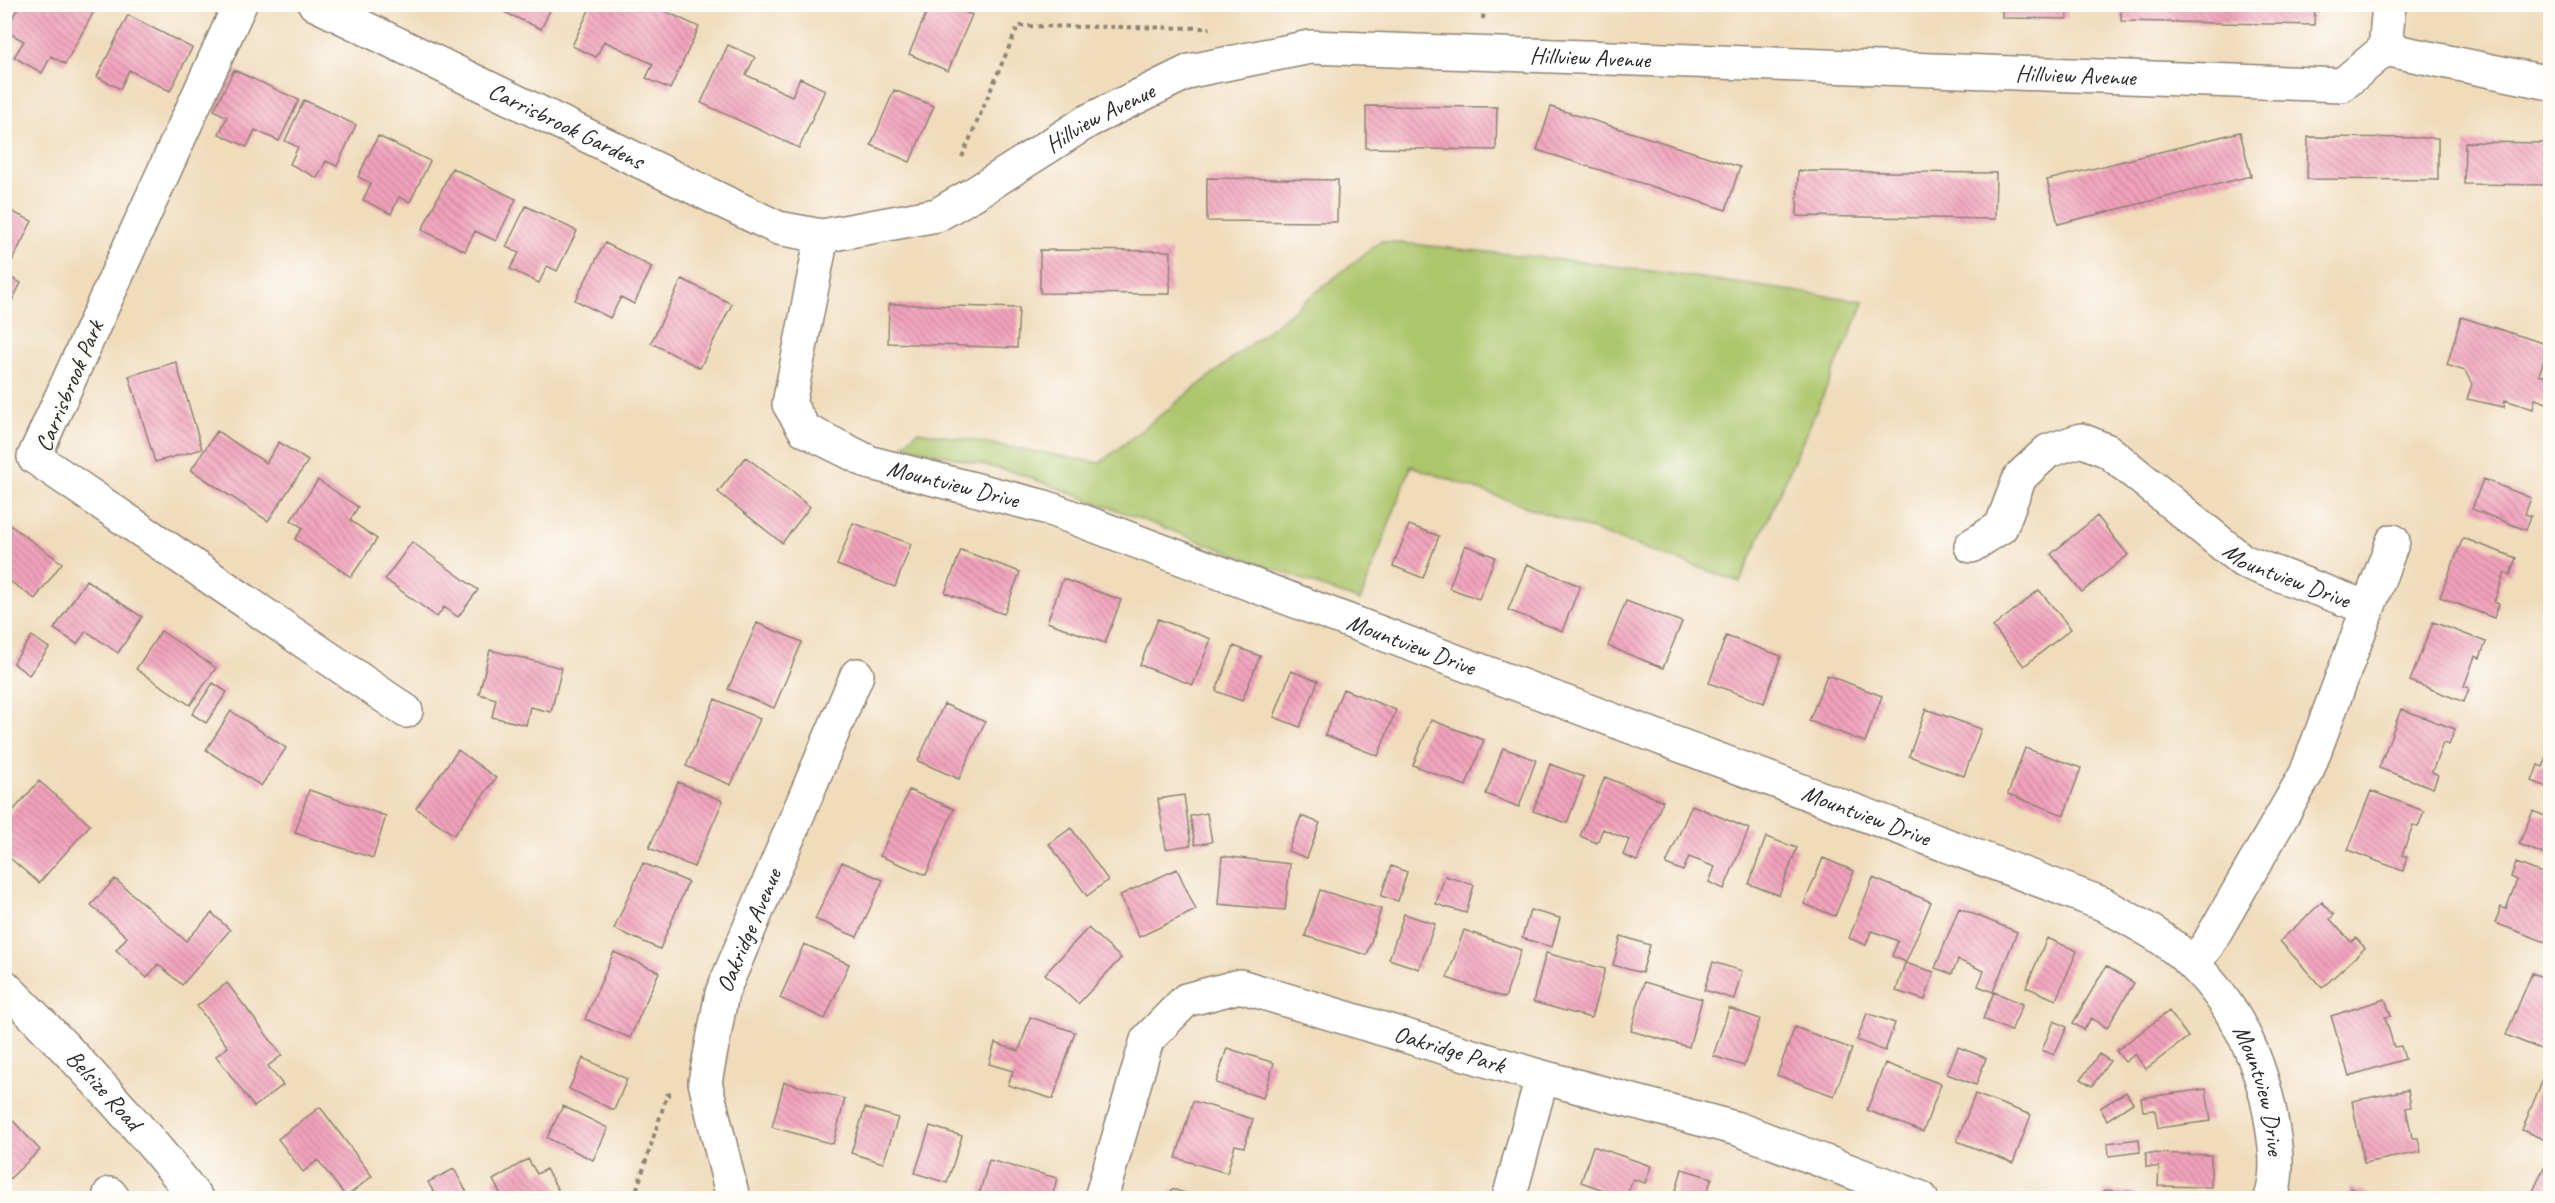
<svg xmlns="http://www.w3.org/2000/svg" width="2555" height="1203" font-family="Caveat,sans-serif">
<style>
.grass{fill:#adc66c;stroke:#6c784c;stroke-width:1.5}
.building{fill:url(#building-back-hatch)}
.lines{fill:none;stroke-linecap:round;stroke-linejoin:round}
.minor-casing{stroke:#8e8373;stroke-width:36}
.path{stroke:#8e8373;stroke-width:4;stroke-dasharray:4.5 4.5;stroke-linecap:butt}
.minor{stroke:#fff;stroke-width:33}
.labels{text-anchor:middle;stroke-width:4.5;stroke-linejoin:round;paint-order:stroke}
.street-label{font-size:24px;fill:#2b2b2b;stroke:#fdfcf7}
</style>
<defs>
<pattern id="building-back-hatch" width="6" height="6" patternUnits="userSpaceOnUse" patternTransform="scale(1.5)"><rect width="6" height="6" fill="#f2a2bc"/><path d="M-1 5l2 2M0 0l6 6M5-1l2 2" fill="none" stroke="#c48499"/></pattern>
</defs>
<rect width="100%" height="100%" fill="#fdfcf7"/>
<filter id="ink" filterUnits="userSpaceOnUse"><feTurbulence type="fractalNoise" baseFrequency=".0167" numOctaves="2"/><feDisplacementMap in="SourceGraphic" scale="12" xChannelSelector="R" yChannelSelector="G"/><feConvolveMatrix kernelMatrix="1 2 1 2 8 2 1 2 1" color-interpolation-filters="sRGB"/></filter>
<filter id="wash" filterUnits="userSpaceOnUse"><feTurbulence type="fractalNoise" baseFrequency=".008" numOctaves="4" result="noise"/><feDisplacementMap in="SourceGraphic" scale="24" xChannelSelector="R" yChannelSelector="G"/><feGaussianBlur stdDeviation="1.35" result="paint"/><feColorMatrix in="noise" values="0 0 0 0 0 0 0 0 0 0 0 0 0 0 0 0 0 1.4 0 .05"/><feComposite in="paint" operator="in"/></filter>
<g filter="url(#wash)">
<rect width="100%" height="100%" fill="#f0dbbb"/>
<path class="grass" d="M1381,241l212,22 272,38 -125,281 -329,-116 -51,135 -340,-127 -117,-29 15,-14 182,32z"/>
<g id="blocks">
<path class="building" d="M20,4h76l1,2 -32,58 -14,-8 -9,17 -28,-16 10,-16 -19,-10z
M494,4h59l-12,25 -48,-22z
M592,4h58l49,23 -29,62 -24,-11 7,-14 -49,-23 -8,16 -24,-11z
M930,4h16l26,11 -24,56 -39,-17z
M2002,4h65v15l-65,-1z
M2121,4h194l-1,21 -193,-4z
M128,15l64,33 -22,43 -41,-21 -9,19 -23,-12z
M728,45l27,12 -9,18 46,21 8,-18 25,12 -26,58 -98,-45z
M234,70l65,30 -20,41 -24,-11 -8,17 -28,-13 8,-17 -13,-7z
M894,90l40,16 -24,56 -39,-17z
M304,100l52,25 -19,41 -11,-5 -9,17 -27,-14 8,-17 -13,-6z
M1366,106l131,1 -1,43 -130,-2z
M1551,107l189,60 -14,43 -189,-60z
M2240,132l11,44 -193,48 -11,-44z
M378,136l52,25 -20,41 -11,-5 -8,17 -28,-14 8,-17 -13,-6z
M2308,137l130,1v42l-131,-1z
M2465,142l85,1v42l-86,-1z
M452,168l64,31 -20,42 -21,-10 -10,20 -43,-21z
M1798,171l198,2 -1,46 -198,-3z
M1207,178l131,2 -1,42 -130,-1z
M526,206l51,25 -20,40 -10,-5 -8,17 -29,-14 9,-16 -13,-6z
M4,208l28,13 -27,54 16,8 -17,33z
M605,243l47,24 -18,37 -13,-7 -11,21 -35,-18z
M1040,250l131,1 -1,43 -130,-1z
M682,279l50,25 -32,64 -49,-25z
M889,304l130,4 -2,40 -129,-5z
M2461,317l88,28 -10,30 11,3v26l-15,-5 -2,10 -28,-9 -1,7 -37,-8 5,-15 -7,-13 -18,-6z
M176,362l26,87 -47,13 -26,-86z
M217,431l49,32 13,-21 29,19 -40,60 -77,-51z
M746,457l64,50 -28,36 -64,-51z
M2483,479l48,19 -6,16 6,2 -5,14 -54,-21z
M318,480l40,27 -8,13 27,19 -26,38 -56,-38 8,-11 -12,-8z
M2097,516l31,39 -46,37 -31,-38z
M7,523l55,40 -27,36 -31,-22v-51z
M853,523l58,21 -16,43 -58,-22z
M1409,525l30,11 -16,42 -30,-12z
M2463,538l53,20 -6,17 -5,-2 -5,13 -6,16 5,2 -5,14 -54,-21z
M412,542l66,48 -20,27 -14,-10 -7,10 -52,-38z
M1465,545l30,12 -16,42 -30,-11z
M961,550l59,22 -16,42 -59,-21z
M1527,564l53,22 -18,45 -54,-21z
M1063,579l58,21 -16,43 -58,-21z
M86,580l56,37 -24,36 -32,-22 -9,13 -23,-15z
M2039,590l32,39 -47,37 -31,-39z
M1626,601l56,21 -19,46 -55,-22z
M1158,619l53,20 -18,46 -53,-20z
M2433,622l53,20 -6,16 -5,-2 -5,14 -6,16 5,2 -5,14 -54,-21z
M757,623l45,19 -28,66 -46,-19z
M161,631l55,37 -26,37 -54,-36z
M32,636l17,12 -20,27 -16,-12z
M1726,636l55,20 -17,47 -55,-20z
M1234,646l26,10 -18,45 -26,-10z
M490,650l72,18 -11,44 -21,-5 -4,18 -34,-8 4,-18 -17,-5z
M1291,671l27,10 -18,46 -26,-10z
M1827,675l55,21 -17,46 -56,-21z
M213,683l14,9 -21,31 -14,-9z
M1343,689l53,21 -18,46 -53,-21z
M715,699l45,20 -29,66 -45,-19z
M944,704l41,18 -26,57 -41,-18z
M1926,709l55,20 -17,47 -55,-20z
M2401,709l54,20 -6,16 -6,-2 -11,29 6,3 -5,13 -54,-20z
M231,711l55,37 -25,38 -55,-36z
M1431,720l53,20 -18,46 -53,-21z
M1503,748l33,12 -17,47 -33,-13z
M2025,748l56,20 -17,47 -56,-21z
M458,750l38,28 -42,57 -38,-27z
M2550,750v38l-18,-7 6,-16 5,2z
M1550,764l34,13 -17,46 -34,-12z
M1605,777l58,24 -26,60 -14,-6 6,-15 -26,-11 -6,14 -17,-7z
M39,781l51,44 -51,58 -35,-30v-32z
M678,782l45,19 -29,66 -45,-19z
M309,790l77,26 -13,42 -78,-25z
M909,790l45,19 -28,66 -46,-19z
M2371,791l53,20 -6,16 -5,-2 -11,30 5,2 -4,14 -55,-21z
M1184,795l7,50 -25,4 -8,-50z
M1692,805l57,24 -25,60 -15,-7 6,-15 -26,-10 -6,14 -17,-7z
M2533,811l17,7v39l-31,-13z
M1207,813l5,29 -17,3 -5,-29z
M1301,816l19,7 -13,35 -19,-7z
M1071,828l37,52 -21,16 -38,-52z
M1766,837l31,11 -18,47 -30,-11z
M1222,856l68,8 -5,46 -67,-6z
M1823,858l31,13 -19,45 -31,-12z
M842,862l41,18 -26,57 -42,-18z
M643,863l45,19 -28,67 -46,-20z
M2516,863l34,13 -2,67 -53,-20 6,-16 5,2 11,-29 -6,-3z
M1391,866l16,6 -9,29 -17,-5z
M1177,869l19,41 -57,27 -19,-42z
M1445,876l29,9 -8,28 -30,-9z
M1873,878l58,24 -25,60 -14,-6 6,-15 -15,-6 -12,-4 -5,14 -17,-7z
M115,879l71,62 26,-28 18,17 -48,55 -24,-21 -11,14 -31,-28 11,-13 -36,-32z
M1320,890l61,19 -14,46 -62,-19z
M2322,902l12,13 -4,4 21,23 5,-4 9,10 -43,40 -42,-47z
M1959,908l58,24 -24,60 -15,-6 6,-15 -14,-6 -12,-5 -6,14 -17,-6z
M1530,910l30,8 -8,29 -30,-9z
M1404,914l31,10 -16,45 -30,-10z
M1088,928l33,30 -43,46 -33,-30z
M1464,930l57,20 -16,48 -58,-20z
M1621,936l29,9 -8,28 -29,-8z
M2047,938l30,13 -21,49 -30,-13z
M804,944l45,20 -24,55 -45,-21z
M614,952l45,20 -29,66 -45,-19z
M1546,953l59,16 -14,49 -58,-16z
M1713,962l29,9 -8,28 -30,-9z
M1905,963l29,9 -9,28 -29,-9z
M2106,966l28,17 -27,45 -16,-10 -7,12 -11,-7z
M2532,973l18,7v73l-44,-18z
M1644,982l58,17 -13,48 -58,-16z
M227,983l55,72 -14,11 15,19 -29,22 -38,-51 12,-9 -31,-41z
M1994,992l29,12 -12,27 -28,-12z
M2385,999l6,17 -6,1 9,30 7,-1 4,13 -56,17 -18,-60z
M1729,1008l31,11 -16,47 -31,-10z
M2169,1011l19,26 -42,32 -11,-15 -10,8 -9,-11z
M1867,1013l28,10 -10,28 -28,-11z
M1030,1017l45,15 -22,67 -45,-14 5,-14 -24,-7 6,-21 24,8z
M2054,1021l13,6 -13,28 -12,-5z
M1795,1027l57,22 -18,47 -57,-21z
M1958,1047l28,11 -10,27 -29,-11z
M1227,1048l47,15 -11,35 -47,-15z
M2099,1054l11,7 -18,25 -11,-7z
M583,1058l44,21 -13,31 -45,-21z
M1885,1063l56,21 -18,48 -56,-22z
M2545,1074l5,3v65l-28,-12z
M784,1082l61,17 -12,45 -61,-17z
M2206,1089l5,32 -53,7 -3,-18 -12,1 -2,-13z
M2408,1090l3,17 -5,1 6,30h6l3,14 -57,11 -12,-62z
M2126,1092l7,11 -26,17 -7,-12z
M1975,1094l56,21 -18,48 -56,-22z
M1193,1101l60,18 -9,28 -9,-2 -8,28 -51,-15z
M563,1106l45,22 -15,32 -46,-22z
M320,1107l52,69 -26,21 -28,-37 -15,12 -25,-33z
M865,1108l33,10 -15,45 -32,-10z
M4,1111l36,39 -36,34z
M930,1126l32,10 -15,47 -32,-10z
M2139,1139l1,13 -31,4 -1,-13z
M1593,1146l58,20 -6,17 -12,-4 -7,19 -45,-16z
M2146,1153l65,2v32l-53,-1 1,-19h-13z
M528,1159l9,15 9,-5 15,26 -6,3h-52l-10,-18z
M989,1160l68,18 -5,20h-74z
M2544,1167l6,3v28h-20z
M454,1169l16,29h-33l-9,-16z
M1682,1169l30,9 -7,20 -31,-1z
M2350,1188l30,10h-33z
M1172,1189l29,9h-32z
M2104,1190l31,2 -1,6h-31z"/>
</g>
</g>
<g filter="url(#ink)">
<use href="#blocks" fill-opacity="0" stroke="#8e8373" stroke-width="1.5"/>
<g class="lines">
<g class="minor-casing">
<g id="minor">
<path d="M240,4l-206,453 372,254"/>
<path id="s1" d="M315,4l463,224 44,8 115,-21 43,-25 108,-69 102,-50 120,-24 1032,38 43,-36 4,-45"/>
<path d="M2385,49l165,34"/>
<path id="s2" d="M822,236l-33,168 16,26 66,33 174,44 1058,397c18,11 38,21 55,32 62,42 98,105 112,177 5,28 10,58 1,85"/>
<path id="s3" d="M1971,546l30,-19 19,-50 28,-26 33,-11 27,11 135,110 125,47"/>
<path d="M2192,963l15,-17 99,-172 87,-233"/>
<path id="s4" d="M4,986c68,67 134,137 192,212"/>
<path d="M110,1194l3,4"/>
<path id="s5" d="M733,1198l-28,-116 17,-89 135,-318"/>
<path id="s6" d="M1101,1198l46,-158 39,-40 54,-14 302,91 196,52 183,69"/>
<path d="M1509,1198l33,-121"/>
</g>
</g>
<path class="path" d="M1483,19l1,-15
M962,157l56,-131 192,2
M634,1198l33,-103 4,-1"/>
<use href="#minor" class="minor"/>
</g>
</g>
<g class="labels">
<g class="street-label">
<text dy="8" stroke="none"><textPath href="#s1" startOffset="1370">Hillview Avenue</textPath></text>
<text dy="8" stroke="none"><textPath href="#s1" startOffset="1856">Hillview Avenue</textPath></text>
<text dy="8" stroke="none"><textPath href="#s1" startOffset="866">Hillview Avenue</textPath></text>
<text dy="8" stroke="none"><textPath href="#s1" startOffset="279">Carrisbrook Gardens</textPath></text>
<text transform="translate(69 386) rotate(-67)" y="8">Carrisbrook Park</text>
<text dy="8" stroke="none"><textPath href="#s2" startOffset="360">Mountview Drive</textPath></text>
<text dy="8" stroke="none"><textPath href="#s3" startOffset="411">Mountview Drive</textPath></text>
<text dy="8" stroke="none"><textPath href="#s2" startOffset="846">Mountview Drive</textPath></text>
<text dy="8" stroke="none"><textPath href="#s2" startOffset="1332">Mountview Drive</textPath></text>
<text dy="8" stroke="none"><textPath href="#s5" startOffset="278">Oakridge Avenue</textPath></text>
<text dy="8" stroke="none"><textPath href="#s6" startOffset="495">Oakridge Park</textPath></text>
<text dy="8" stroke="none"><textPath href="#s4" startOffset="144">Belsize Road</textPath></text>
<text dy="8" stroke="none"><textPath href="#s2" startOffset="1839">Mountview Drive</textPath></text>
</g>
</g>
<rect width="2555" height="1203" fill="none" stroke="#fdfcf7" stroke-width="24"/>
</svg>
